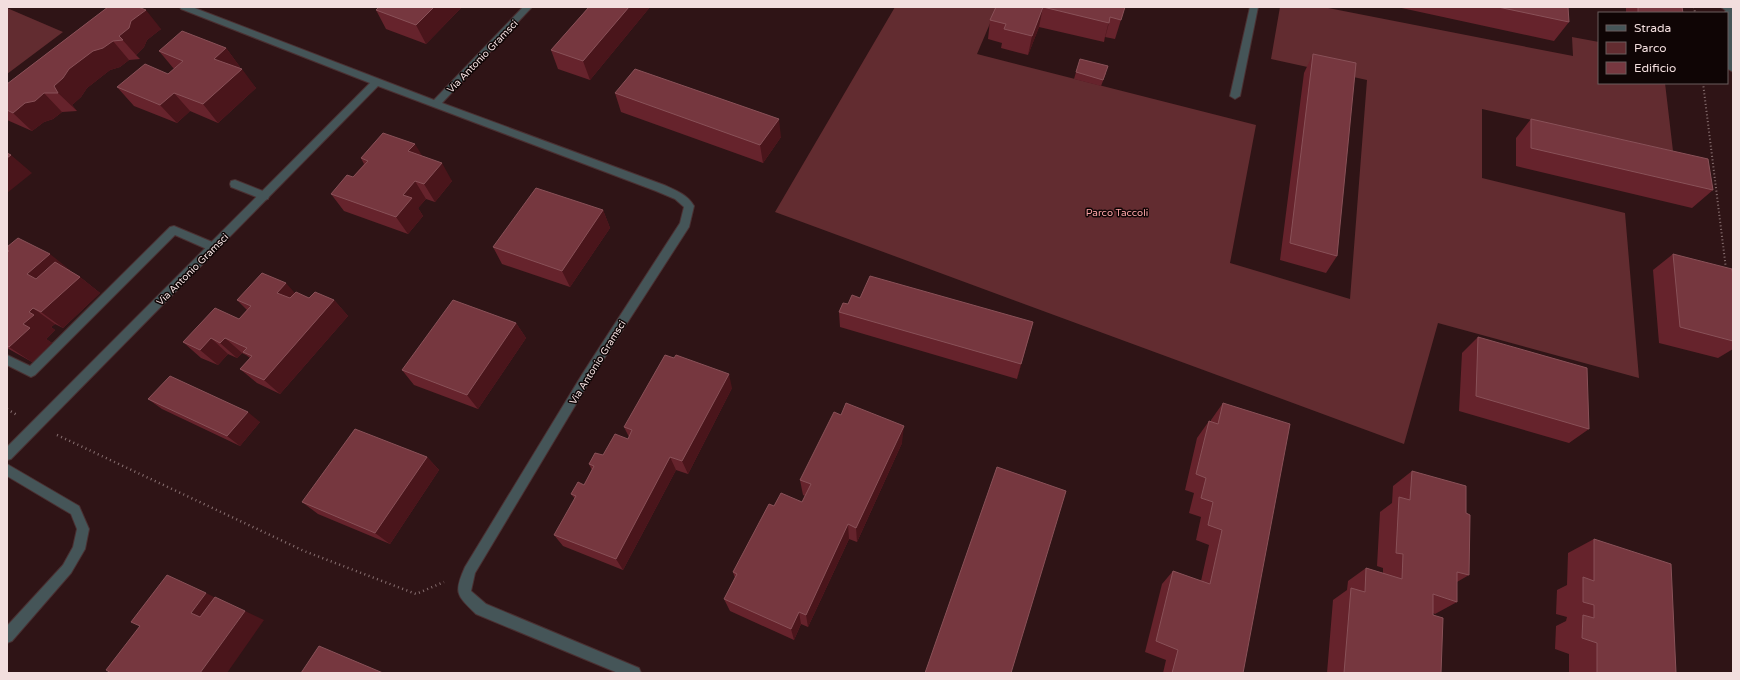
<svg xmlns="http://www.w3.org/2000/svg" width="1740" height="680" font-family="'Varela Round',sans-serif">
<style>
.green{fill:#622c30}
.lines{fill:none;stroke-linecap:round;stroke-linejoin:round}
.service-casing{stroke:#4a3032;stroke-width:2}
.minor-casing{stroke:#4a3032;stroke-width:2}
.tertiary-casing{stroke:#4a3032;stroke-width:2}
.path-far1{stroke:#897172;stroke-width:2;stroke-dasharray:1 2.5;stroke-linecap:butt}
.path{stroke:#897172;stroke-width:2.5;stroke-dasharray:1 3.5;stroke-linecap:butt}
.service{fill:#455558;fill-rule:evenodd}
.minor{fill:#455558;fill-rule:evenodd}
.tertiary{fill:#455558;fill-rule:evenodd}
.wall{fill:#66232c}
.shaded-wall{fill:#4a151b}
.building{fill:#76373f;stroke:#895158}
.labels{text-anchor:middle;stroke-width:3;stroke-linejoin:round;paint-order:stroke}
.street-label{font-size:10px;fill:#f2dede;stroke:#0f0505}
.park-label{font-size:10px;fill:#fca3a6;stroke:#0f0505}
</style>
<rect width="100%" height="100%" fill="#2f1416"/>
<path class="green" d="M895,7h102l-20,47 279,71 -26,138 120,36 17,-219 -96,-21 9,-52h43l250,49 -1,-19 27,5v41h66l8,68 -191,-42v69l143,35 14,165 -201,-55 -34,121 -629,-232z
M7,8l56,24 -56,42z"/>
<g class="lines">
<g class="service-casing">
<path id="service" d="M1250,7h8l-18,89 -5,3 -5,-3z
M235,180l33,13 1,3 -1,3 -4,1 -33,-13 -1,-3 1,-3z
M174,226l43,18 1,3 -1,3 -4,1 -4,-1 -34,-15 -140,140 -4,2 -24,-12v-10l23,11 140,-139z"/>
</g>
<g class="minor-casing">
<path id="minor" d="M180,7h12l242,93 89,-93h9l-90,96 222,82c11,5 23,9 30,21l-5,21 -98,152 -116,194 -4,18 15,13 153,64 2,5h-23l-142,-59c-19,-19 -23,-20 -11,-47l118,-194 97,-150 4,-16 -9,-8 -19,-8 -278,-105 -367,373 -4,1v-13l363,-364 -189,-74z
M1721,7h10l2,2v7z
M7,464l72,42 10,23 -4,20 -14,24 -59,68 -5,2v-17l56,-61 10,-18 4,-18 -6,-15 -64,-38z"/>
</g>
<g class="tertiary-casing">
<path id="tertiary" d="M1729,8l4,2v62l-5,-3 -1,-56h-2v-2z"/>
</g>
<path class="path-far1" d="M1694,7l1,6
M1703,83l23,186"/>
<path class="path" d="M7,409l10,6
M57,435l247,116 112,43 28,-12"/>
<use href="#service" class="service"/>
<use href="#minor" class="minor"/>
<use href="#tertiary" class="tertiary"/>
</g>
<path class="wall" d="M108,7l53,22 -14,11 -3,7 -8,8 4,4 -11,1 -9,7 -10,3 -23,18 -6,9 -9,8 5,6 -15,1 -9,7 -9,3 -12,9 -25,-11v-36z
M462,7l-36,37 -40,-15 -10,-19z
M589,7h61l-60,73 -32,-11 -7,-19z
M996,7h129l-10,32 -10,-2 -1,5 -65,-15 -11,28 -27,-7 1,-5 -14,-4 2,-19z
M1397,7h171l1,15 -15,19z
M1626,7h56l1,6h-57z
M226,48l14,19 -1,1 17,20 -38,35 -28,-12 -13,12 -43,-17 -17,-19 51,-13 6,-5 -15,-18z
M1313,54l24,202 -11,17 -46,-13 24,-187z
M1076,72l30,1 -5,13 -27,-7z
M615,93l166,44 -18,26 -142,-51z
M1531,119l182,71 -21,18 -176,-42v-28z
M422,156l30,25 -17,21 -9,-3 -8,9 5,8 -15,18 -64,-23 -13,-17 22,-17 11,-13 -3,-6z
M603,210l7,18 -40,59 -68,-23 -9,-17z
M7,247l63,23v1l10,6 20,16 -37,35 -8,-4 -4,3 4,3 -9,9 6,4 -20,19 -25,-14v-96h1l-1,-1z
M1673,254l60,23v72l-15,9 -59,-15 -6,-73z
M295,293l14,5 25,2 14,16 -68,78 -23,-11 -17,-14 10,-11 -4,-3 -4,-2 -5,5 -9,-4 -10,11 -17,-7 -18,-16 56,-23 8,-9 -10,-10z
M848,304l185,18 -16,57 -177,-52 -1,-15z
M516,323l10,15 -48,71 -64,-24 -12,-15z
M1478,337l111,92 -20,14 -110,-32 3,-58z
M732,388l-44,86 -12,-4 -53,100 -60,-24 -9,-11 21,-36 -4,-5 13,-9 8,-15 -3,-6 39,-25 1,-2 -5,-10z
M148,399l112,23 -20,24 -78,-37z
M1223,403l20,270h-80l3,-13 -21,-8 17,-68 11,-13 28,10 8,-36 -13,-5 5,-23 -12,-4 5,-20 -9,-3 12,-52 12,-17 2,1v-2z
M902,443l-45,99 -8,-3 -41,88 -7,-3 -7,16 -64,-29 -6,-12 11,-21 -2,-6 41,-66 28,-4 3,-6 -2,-1 -3,-15z
M427,457l12,13 -49,74 -72,-30 -16,-12z
M1412,471l54,42 3,62 -12,7v20l-22,12 -2,-1 8,60h-114l6,-73 14,-10 1,-9 18,-13 17,5v-5l-6,-2 3,-54 12,-9 1,-17z
M1594,539l82,134h-107v-19l-14,-5 1,-23 10,-5 1,-4 -11,-3 1,-24 10,-5 1,-32z"/>
<path class="shaded-wall" d="M434,7h28l-36,37 -10,-19z
M629,7h21l-60,73 -7,-19z
M1043,7l-4,20 -11,28 4,-19z
M146,10l15,19 -14,11 -3,7 -8,8 -17,-19 12,-15z
M1110,17l-5,20 -1,5 5,-19z
M113,41l16,19 -9,7 -10,3 -23,18 -6,9 -9,8 5,6 -19,-18 -4,-7 15,-17 24,-18z
M226,48l14,19 -12,10 -14,-18z
M242,69l14,19 -38,35 -15,-19z
M44,93l18,19 -9,7 -9,3 -12,9 -19,-18 12,-10z
M174,93l16,18 -13,12 -17,-18z
M779,119l2,18 -18,26 -3,-18z
M415,144l11,18 -18,-11z
M11,155l21,18 -25,20v-35z
M442,163l10,18 -17,21 -11,-18z
M415,181l11,18 -8,9 5,8 -15,18 -12,-17 7,-22z
M603,210l7,18 -40,59 -8,-16z
M50,254l20,16 -22,20 -21,-16z
M80,277l20,16 -37,35 -22,-16z
M286,283l15,17 -8,9 -16,-16z
M334,300l14,16 -68,78 -16,-14z
M33,308l22,16 -4,3 4,3 -9,9 6,4 -20,19 -23,-15 14,-23 6,-12z
M1033,322l-4,16 -12,41 4,-15z
M516,323l10,15 -48,71 -11,-14z
M211,338l17,16 -10,11 -18,-15z
M225,338l17,15 -5,5 -17,-15z
M729,374l3,14 -44,86 -6,-13z
M248,412l12,10 -20,24 -13,-10z
M904,426l-2,17 -45,99 -1,-14z
M427,457l12,13 -49,74 -15,-11z
M670,457l6,13 -53,100 -7,-11z
M848,524l1,15 -41,88 -2,-12z
M206,593l20,10 -14,20 -21,-10z
M245,611l19,9 -37,53h-27z
M799,612l2,12 -7,16 -3,-11z"/>
<path class="building" d="M108,7h30l8,3 -15,11 -2,7 -10,8 4,4 -10,1 -10,7 -10,3 -24,18 -6,9 -9,8 4,7h-14l-9,8 -10,2 -12,10 -6,-3v-26z
M379,7h55l-18,18 -40,-15z
M589,7h40l-46,54 -32,-11z
M996,7h129l-4,13 -11,-3 -1,6 -66,-16 -11,29 -28,-7 2,-5 -16,-4z
M1498,7h70l1,15z
M1638,7h44l1,6h-45z
M182,31l44,17 -12,11 28,10 -39,35 -29,-11 -14,12 -43,-18 28,-23 23,10 15,-13 -24,-10z
M1313,54l43,9 -19,193 -47,-13z
M1080,59l28,7 -5,14 -27,-8z
M635,69l144,50 -19,26 -145,-52z
M1531,119l177,40 5,31 -182,-42z
M383,133l32,11 -7,7 34,12 -18,21 -9,-3 -12,14 9,3 -16,19 -65,-23 16,-19 6,2 15,-16 -7,-3z
M7,153l4,2 -4,3z
M536,188l67,22 -41,61 -69,-24z
M18,238l32,16 -23,20 9,5 19,-17 25,15 -39,35 -8,-4 -4,4 5,3 -11,9 7,4 -21,19 -2,-1v-77l1,-1h-1v-16l2,-1 -2,-1v-3z
M1673,254l59,15 1,8v64l-53,-14z
M262,273l24,10 -9,10 13,5 6,-6 13,6 6,-6 19,8 -70,80 -24,-11 12,-13 -9,-4 4,-4 -22,-10 -5,5 -9,-5 -11,12 -17,-8 32,-34 24,11 12,-13 -14,-6z
M870,276l163,46 -12,42 -182,-52 4,-9 5,1 4,-9 8,3z
M453,300l63,23 -49,72 -65,-25z
M1478,337l109,31 2,61 -113,-33z
M665,355l9,3 2,-3 53,19 -47,87 -12,-4 -54,102 -62,-24 22,-39 -5,-2 7,-12 6,3 10,-19 -5,-2 6,-11 8,2 12,-21 13,5 4,-9 -8,-3z
M170,376l78,36 -21,24 -79,-37z
M846,403l58,23 -48,102 -8,-4 -42,91 -7,-3 -8,17 -67,-30 13,-25 -4,-2 36,-68 5,2 7,-13 21,9 9,-18 -11,-4 34,-68 7,3z
M1223,403l67,21 -47,249h-71l6,-23 -22,-9 17,-70 37,13 12,-54 -14,-5 5,-23 -12,-4 5,-20 -10,-4 13,-53 9,3z
M355,429l72,28 -52,76 -73,-31z
M997,467l69,24 -55,182h-86z
M1412,471l54,15v27l4,2 -1,60 -12,-3v30l-24,-8v21l10,3 -2,55h-97l7,-85 14,4 1,-24 36,11 1,-25 -7,-1 3,-56 11,3z
M1594,539l77,25 5,109h-79v-30l-15,-5 1,-23 11,3v-13l-11,-3v-25l11,4z
M167,575l39,18 -15,20 9,4 15,-20 30,14 -45,62h-89l-5,-3 34,-44 -9,-4z
M319,646l64,27h-82z"/>
<g class="labels">
<g class="street-label">
<text transform="translate(482 56) rotate(-46)" y="4">Via Antonio Gramsci</text>
<text transform="translate(192 269) rotate(-45)" y="4">Via Antonio Gramsci</text>
<text transform="translate(597 362) rotate(-58)" y="4">Via Antonio Gramsci</text>
</g>
<g class="park-label">
<text x="1117" y="216">Parco Taccoli</text>
</g>
</g>
<rect width="1740" height="680" fill="none" stroke="#f2dede" stroke-width="16"/>
<rect x="1598" y="12" width="130" height="72" fill="#0f0505" stroke="#6a5c5c"/>
<rect x="1606" y="25" width="20" height="6" fill="#455558" stroke="#6a5c5c"/>
<text x="1634" y="32" font-size="12" fill="#f2dede">Strada</text>
<rect x="1606" y="42" width="20" height="12" fill="#622c30" stroke="#6a5c5c"/>
<text x="1634" y="52" font-size="12" fill="#f2dede">Parco</text>
<rect x="1606" y="62" width="20" height="12" fill="#76373f" stroke="#6a5c5c"/>
<text x="1634" y="72" font-size="12" fill="#f2dede">Edificio</text>
</svg>
